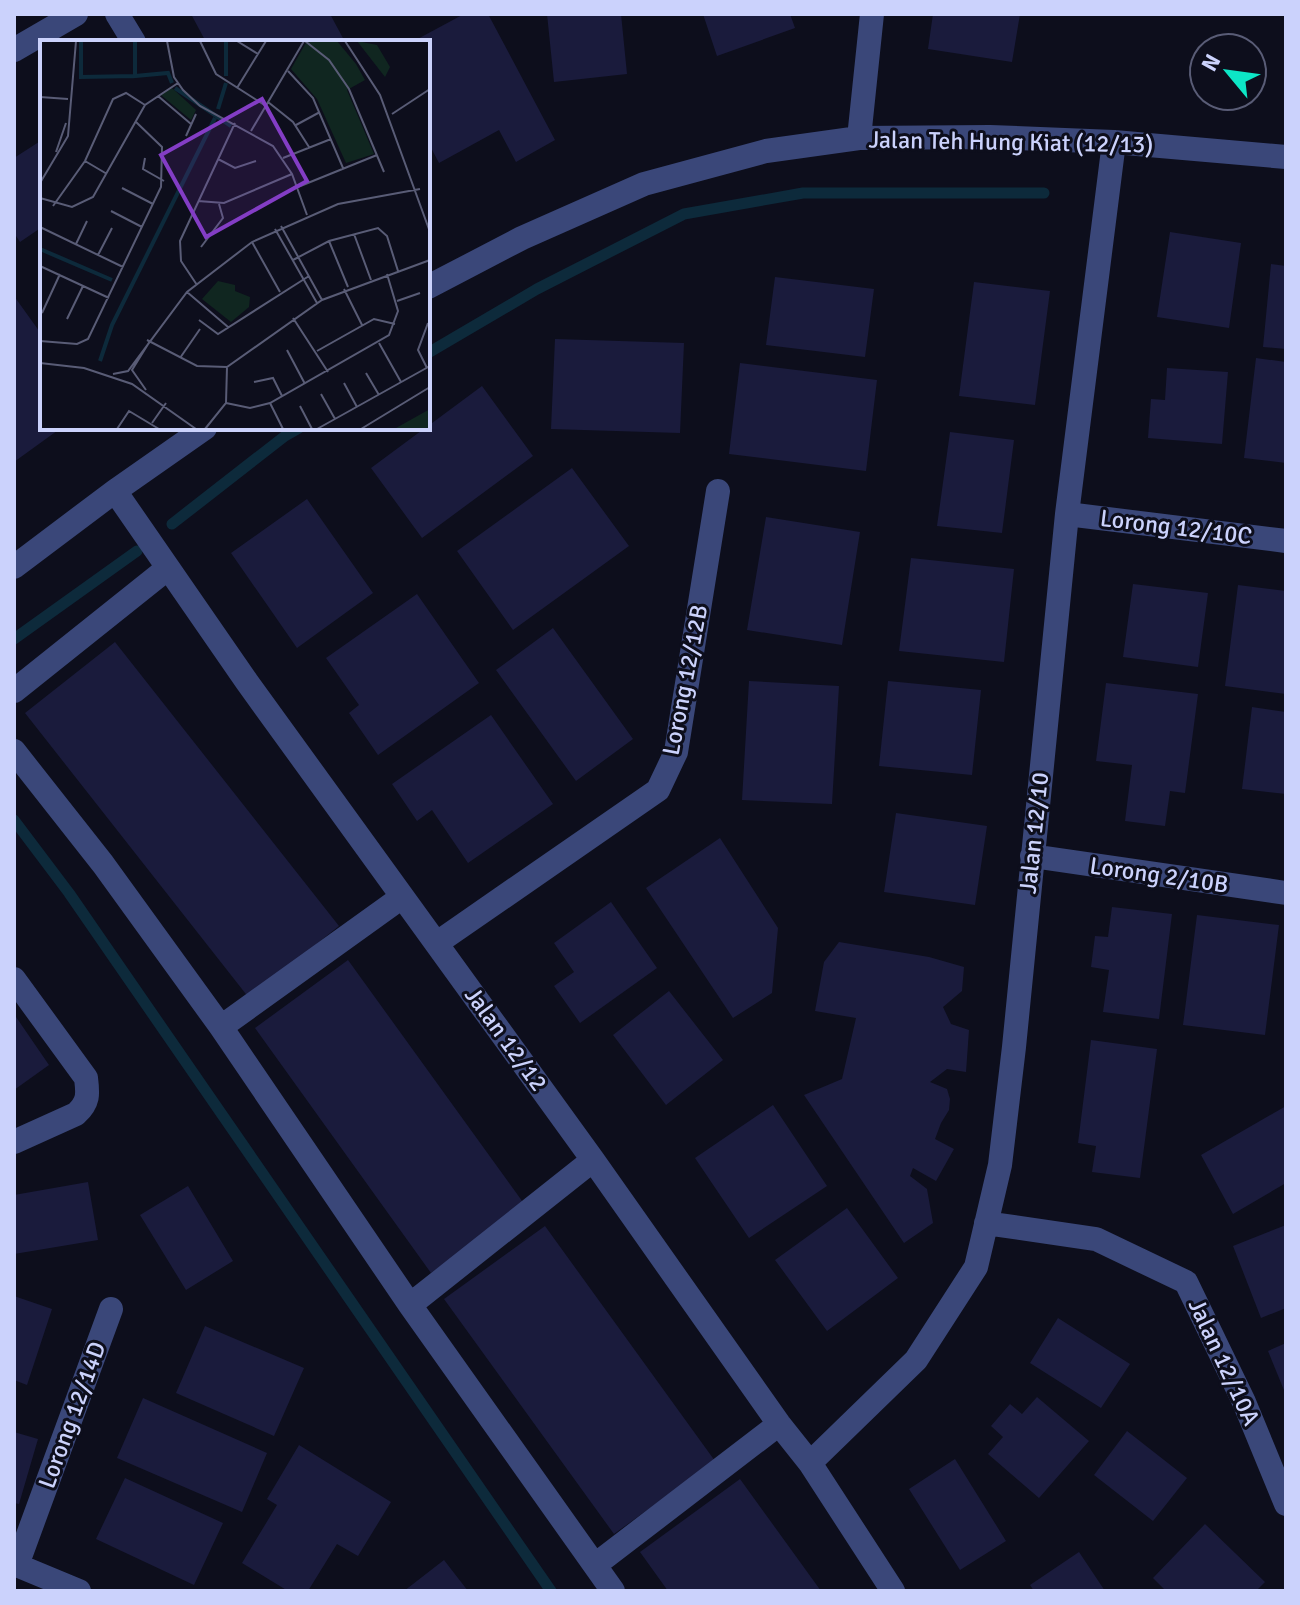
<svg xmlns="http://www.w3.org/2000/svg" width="1300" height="1605" font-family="Signika,sans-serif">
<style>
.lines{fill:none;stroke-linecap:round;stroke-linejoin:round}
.stream{stroke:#0d2a3b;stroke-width:11}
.building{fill:#1a1b3c}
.minor{stroke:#3a4779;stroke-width:24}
.labels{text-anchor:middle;stroke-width:6;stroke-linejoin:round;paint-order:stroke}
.street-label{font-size:24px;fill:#cbd2fc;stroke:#0d0e1c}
.inset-river{fill:none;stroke:#0d2a3b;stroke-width:4}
.inset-road{fill:none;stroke:#595c76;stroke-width:2}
.view{fill:#833dc5;fill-opacity:0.15;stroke:#833dc5;stroke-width:4}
.inset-edge{fill:none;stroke:#cbd2fc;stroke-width:4}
</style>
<rect width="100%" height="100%" fill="#0d0e1c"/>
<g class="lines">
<path class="stream" d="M428,353l109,-64 147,-75 119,-21h241
M172,524l113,-88 14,-8
M14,639l123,-88
M14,820l55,73 482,698"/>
</g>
<path class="building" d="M191,14h139l14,26 -4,2h-134z
M464,14h24l67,126 -39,22 -17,-32 -60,33 -11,-21v-100h-16z
M547,14h74l6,60 -73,8z
M703,14h87l5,14 -78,28z
M933,14h87l-8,48 -84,-13z
M42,140v87l-22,15 -6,-9v-75z
M1170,232l71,11 -12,85 -72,-11z
M1271,264l15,2v83l-23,-2z
M775,277l99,12 -9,68 -99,-12z
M974,282l76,9 -15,114 -76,-9z
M14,296l28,39v93h19l-47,34z
M555,339l129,4 -4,90 -129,-4z
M1256,358l30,4v101l-42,-5z
M740,363l137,17 -11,91 -137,-17z
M1167,368l61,4 -6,72 -74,-6 3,-39 14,1z
M482,386l51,70 -111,82 -51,-70 54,-40h3v-2z
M950,432l64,8 -12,93 -65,-7z
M572,468l57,78 -116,84 -56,-79z
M307,499l66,94 -76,55 -66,-95z
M766,517l94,15 -18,113 -95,-15z
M911,558l103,11 -10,93 -105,-11z
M1133,584l75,9 -10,74 -75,-10z
M1238,585l48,6v103l-61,-8z
M417,594l62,89 -101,72 -29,-42 10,-8 -33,-47z
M553,628l80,111 -57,42 -80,-111z
M115,642l224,284 -90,72 -224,-285z
M749,681l90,5 -7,118 -90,-4z
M888,681l93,9 -9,85 -93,-9z
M1106,683l92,11 -13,99 -15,-2 -5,35 -40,-5 7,-56 -36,-4z
M1252,707l34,5v82l-44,-5z
M491,715l62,89 -85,59 -36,-53 -15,11 -25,-37z
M896,813l91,13 -12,79 -91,-13z
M720,838l58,90 -6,65 -39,25 -87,-130z
M611,902l46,66 -77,55 -26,-37 20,-14 -20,-29z
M1112,907l60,7 -13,105 -56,-7 6,-42 -18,-3 4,-31 13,1z
M1197,915l82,10 -14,110 -82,-10z
M839,942l90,15 35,10 -2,24 -19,16 8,17 18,6 -3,42 -19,-3 -17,13 17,7 3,10 -1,11 -8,13 -6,16 19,10 -18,32 -23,-13 -3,8 17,13 6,34 -29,20 -100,-148 38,-16 14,-61 -41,-7 9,-49z
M348,960l177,245 -94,68 -176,-245z
M669,991l54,69 -57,45 -53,-70z
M14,1014l35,51 -35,25z
M1091,1040l66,9 -17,129 -48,-6 4,-26 -18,-3z
M773,1105l54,81 -78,52 -54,-80z
M1286,1106v77l-53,31 -32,-59z
M88,1182l10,58 -84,14v-59z
M188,1186l45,75 -47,29 -46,-75z
M847,1208l51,70 -71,53 -52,-71z
M1286,1225v83l-25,10 -28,-72z
M545,1226l170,235 -101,73 -170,-235z
M14,1296l38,13 -25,76 -13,-5z
M1058,1318l72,46 -29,44 -71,-45z
M205,1326l99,42 -30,68 -98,-43z
M1286,1343v52l-18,-44z
M1037,1397l52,44 -50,57 -51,-44 15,-17 -12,-11 19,-22 12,10z
M143,1398l124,55 -25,59 -125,-54z
M1127,1431l60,47 -34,43 -59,-46z
M14,1432l24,7 -19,65 -5,-1z
M299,1445l92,57 -33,54 -21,-12 -29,47h-20l-46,-28 35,-58 -10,-6z
M955,1459l51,82 -46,29 -51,-81z
M125,1478l98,45 -29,62 -98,-46z
M740,1479l81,112h-153l-28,-39z
M1205,1524l60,58 -9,9h-90l-13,-13z
M1079,1552l26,39h-71l-4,-6z
M444,1560l24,31h-64z"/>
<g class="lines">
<path class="minor" d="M117,14l17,28
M14,50l62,-36
M859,138l13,-124
M428,287l94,-49 122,-54 122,-33 93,-13 131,-1 124,5 172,15
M115,491l132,191 346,478 186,264 31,39 83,128
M1067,514l219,27
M14,567l101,-76 90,-63
M14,691l154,-123
M14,751l89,113 118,163 189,278 203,286
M1032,856l254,37
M437,943l221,-153 18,-38 42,-261
M14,979l72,99c2,16 3,24 -10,36l-62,28
M221,1027l181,-130
M986,1223l110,16 90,43 58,120 42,102
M410,1305l183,-145
M810,1463l106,-103 60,-93 24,-102 14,-118 53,-533 47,-372
M14,1564l65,27
M17,1565l94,-256
M595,1565l184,-141"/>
</g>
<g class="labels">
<g class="street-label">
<text transform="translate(1011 142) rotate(1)" y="8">Jalan Teh Hung Kiat (12/13)</text>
<text transform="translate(1176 527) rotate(7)" y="8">Lorong 12/10C</text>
<text transform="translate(685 680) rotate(-79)" y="8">Lorong 12/12B</text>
<text transform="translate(1034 833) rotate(-84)" y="8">Jalan 12/10</text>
<text transform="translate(1159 875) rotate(8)" y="8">Lorong 2/10B</text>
<text transform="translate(506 1039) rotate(54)" y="8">Jalan 12/12</text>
<text transform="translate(1224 1362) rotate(65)" y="8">Jalan 12/10A</text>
<text transform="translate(72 1415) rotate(-70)" y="8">Lorong 12/14D</text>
</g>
</g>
<g transform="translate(40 40)">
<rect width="390" height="390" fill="#0d0e1c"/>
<path d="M267,1h30l19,23 9,16 -18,10 27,64 -28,9 -29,-64 -26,-30zM317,1l20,4 13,22 -5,10zM132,48l24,22 -5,10 -30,-25zM178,241l17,4v6l15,6 -1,10 -18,15 -29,-23zM390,369v20l-34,-1z" fill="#102620"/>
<path class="inset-river" d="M41,1v36l54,-1M95,1v35l33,-3 4,10M186,36v-35M135,48l56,38M178,69l8,-26M0,209l72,31M60,321l12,-36 103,-207"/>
<path class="inset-road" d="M127,1l7,36 9,13 17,16 73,40 19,28 15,41M160,1l16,33 50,32M197,1l21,13M265,1l24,19 20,29 35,83M305,1l35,54 50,137M248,31l25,27 30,70M197,48l29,-47M118,56l33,28M0,57l28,2M228,62l25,20 16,25M352,74l38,-25M256,85l24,-13M211,91l53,-90M146,96l10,-22M16,112l10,-29M105,118l-2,11 21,12M243,118l48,-19M178,119l17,9 21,-7M45,121l22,13M0,143l28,-47 8,-95M258,147l79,-32M82,148l31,16M0,158l32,9 21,-10 52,-92 33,-22M158,161l26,2 68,-29M13,166l32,-45 28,-62 13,-6 19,12M71,171l31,16M241,186l41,74M0,187l83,40M235,189l42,74M314,194l17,46M289,201l19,46M212,202l28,50M36,204l11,-23M161,207l22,-29 -4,-14M58,215l14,-27M253,220l36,-19 49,-13 9,8 11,35M0,226l69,32M157,245l-16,-24 -1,-20 55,-118M304,249l18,36M147,252l41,35M357,261l23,-8M2,273l18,-39M253,278l35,54M27,279l16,-33M159,280l19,14 91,-58M107,300l50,26 30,1 95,-67 108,-40M0,301l37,3 11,-5 73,-152 1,-40 -27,-26M339,303l22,39M247,310l18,34M277,311l57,-32 21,5M140,318l20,-29M0,323l44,5 48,16 64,45M387,328l-9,-18 10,-27M326,333l13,22M73,334l15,-3 59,-79 65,-50 86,-38 82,-15M214,342l19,-4 9,18M304,343l13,24M106,350l-14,-20 18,-29M281,354l14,25M186,363l24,5 20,-5 119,-68 9,-24 -11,-37M230,363l13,26M260,366l12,23M112,383l14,-20M77,389l12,-18 30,18M165,389l21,-26 1,-36M277,389l113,-63M321,389l69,-42"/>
<path class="view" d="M222,59l45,82 -101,56 -45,-82z"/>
<rect width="390" height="390" class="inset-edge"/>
</g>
<rect width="1300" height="1605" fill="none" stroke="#cbd2fc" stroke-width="32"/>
<g transform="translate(1228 72) rotate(299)"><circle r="38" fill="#0d0e1c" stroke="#595c76" stroke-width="2"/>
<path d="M0-6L14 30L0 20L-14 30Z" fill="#0de6c6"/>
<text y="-12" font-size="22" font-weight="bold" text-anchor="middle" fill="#cbd2fc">N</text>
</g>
</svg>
